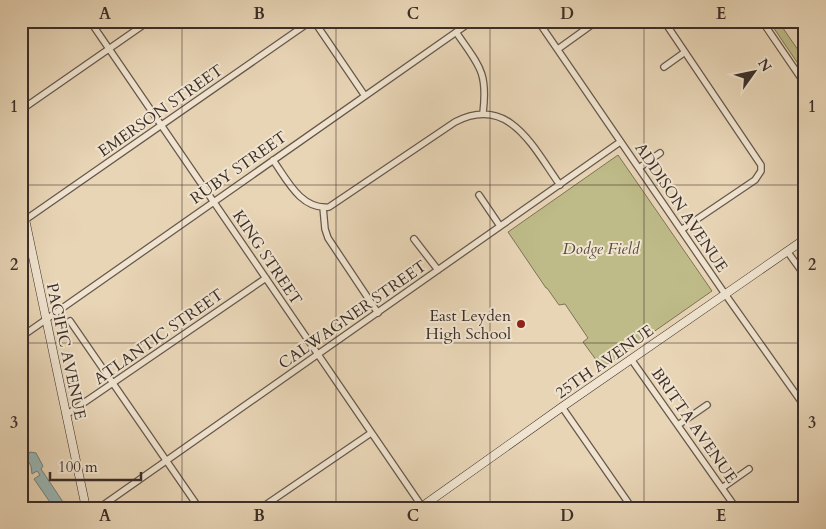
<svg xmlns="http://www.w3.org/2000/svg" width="826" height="529" font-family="Cardo,serif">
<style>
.green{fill:#bebb88;stroke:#7d7458}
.water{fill:#99b7b5;stroke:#74807d}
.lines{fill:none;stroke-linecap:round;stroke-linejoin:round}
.street-casing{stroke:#67584c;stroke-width:8}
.secondary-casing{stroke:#3c2e28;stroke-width:9}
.street{stroke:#f0e4d0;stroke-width:5.5}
.secondary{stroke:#f0e4d0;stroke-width:8}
.rail-casing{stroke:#3c2e28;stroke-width:4}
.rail{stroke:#f0e4d0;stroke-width:2;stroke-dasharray:5.5;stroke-linecap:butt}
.grid{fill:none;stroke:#3c2e28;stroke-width:1;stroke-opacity:0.55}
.poi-dot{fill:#8f2418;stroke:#f0e4d0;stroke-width:2}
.labels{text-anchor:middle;stroke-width:4;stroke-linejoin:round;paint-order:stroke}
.street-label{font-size:16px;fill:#3c2e28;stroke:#f0e4d0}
.park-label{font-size:16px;font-style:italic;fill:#564a3b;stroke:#f0e4d0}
.poi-label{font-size:16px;fill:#3c2e28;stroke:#f0e4d0;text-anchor:end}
.neatline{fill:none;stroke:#3c2e28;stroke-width:2}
.grid-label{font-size:16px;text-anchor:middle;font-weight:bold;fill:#3c2e28}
</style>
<rect width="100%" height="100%" fill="#e8d5b6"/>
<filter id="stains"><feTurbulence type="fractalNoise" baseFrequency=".004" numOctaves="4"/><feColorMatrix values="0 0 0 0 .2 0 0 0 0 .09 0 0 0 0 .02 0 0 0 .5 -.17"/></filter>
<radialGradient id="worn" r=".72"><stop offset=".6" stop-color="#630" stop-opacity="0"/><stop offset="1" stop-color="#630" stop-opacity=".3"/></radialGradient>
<path class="green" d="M769,21h9l27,39v14z
M618,155l94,136 -110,77 -19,-26 5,-4 -23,-34 -6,1 -12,-17h-1l-38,-56z"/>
<path class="water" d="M30,452l6,1 7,13 -2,3 26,39h-13l-20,-29 6,-4 -3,-4 -5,3 -1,-8 -5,-8z"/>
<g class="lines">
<g class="street-casing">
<path id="street" d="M90,21l333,487
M314,21l51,75
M538,21l187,273 80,113
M664,21l97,144v6l-6,9 -74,50
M762,21l43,63
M456,32c23,34 32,39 27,81
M558,49l39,-28
M664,67l21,-15
M21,110l128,-89
M273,160c14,20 28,50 56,47l126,-85c54,-28 78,25 105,63
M639,168l21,-15
M479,195l21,31
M323,207l2,22 3,9 50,75
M25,220l286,-199
M414,239l24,31
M787,251l18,25
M70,321l129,187
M21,337l451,-316
M631,359l105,149
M562,407l70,101
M66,415l200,-137
M678,425l29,-20
M722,488l27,-19
M99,508l521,-366
M261,508l110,-75"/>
</g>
<g class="secondary-casing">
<path id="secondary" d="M21,200l65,308
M420,508l142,-101 243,-168"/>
</g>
<use href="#street" class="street"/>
<use href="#secondary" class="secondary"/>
<g class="rail-casing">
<path id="rail" d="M21,499l2,9"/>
</g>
<use href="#rail" class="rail"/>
</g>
<path class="grid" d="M182,21v487M336,21v487M490,21v487M644,21v487M21,185h784M21,343h784"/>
<circle class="poi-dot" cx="521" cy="324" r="5"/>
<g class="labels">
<g class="street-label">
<text transform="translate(160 110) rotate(-35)" y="6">EMERSON STREET</text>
<text transform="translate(238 167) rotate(-35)" y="6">RUBY STREET</text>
<text transform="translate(682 207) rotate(56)" y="6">ADDISON AVENUE</text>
<text transform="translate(268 257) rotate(56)" y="6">KING STREET</text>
<text transform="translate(352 314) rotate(-35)" y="6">CALWAGNER STREET</text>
<text transform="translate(158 336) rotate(-35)" y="6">ATLANTIC STREET</text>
<text transform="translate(67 351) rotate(78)" y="6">PACIFIC AVENUE</text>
<text transform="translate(604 361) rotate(-35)" y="6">25TH AVENUE</text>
<text transform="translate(695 425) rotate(55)" y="6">BRITTA AVENUE</text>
</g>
<g class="park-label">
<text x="601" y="254">Dodge Field</text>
</g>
<g class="poi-label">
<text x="511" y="321">East Leyden<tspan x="511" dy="18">High School</tspan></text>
</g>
</g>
<rect width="826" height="529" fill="none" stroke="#e8d5b6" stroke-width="55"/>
<g transform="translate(754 72) rotate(57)" stroke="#f0e4d0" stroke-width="4" paint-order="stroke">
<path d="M0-4L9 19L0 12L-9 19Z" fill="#3c2e28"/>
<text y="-8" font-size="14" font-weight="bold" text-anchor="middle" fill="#3c2e28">N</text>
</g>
<path d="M50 472v8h91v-8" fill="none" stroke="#3c2e28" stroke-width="2.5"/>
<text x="58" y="472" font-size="15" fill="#3c2e28" stroke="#f0e4d0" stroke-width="4" paint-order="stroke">100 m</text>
<rect x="28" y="28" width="770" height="474" class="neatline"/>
<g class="grid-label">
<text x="105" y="19">A</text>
<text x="259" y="19">B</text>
<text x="413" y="19">C</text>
<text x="567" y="19">D</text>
<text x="721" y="19">E</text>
<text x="14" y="112">1</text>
<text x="812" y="112">1</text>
<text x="14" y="270">2</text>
<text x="812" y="270">2</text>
<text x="14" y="428">3</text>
<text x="812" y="428">3</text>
<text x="105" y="521">A</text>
<text x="259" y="521">B</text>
<text x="413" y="521">C</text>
<text x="567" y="521">D</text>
<text x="721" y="521">E</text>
</g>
<rect width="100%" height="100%" filter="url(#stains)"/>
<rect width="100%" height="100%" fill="url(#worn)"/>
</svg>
